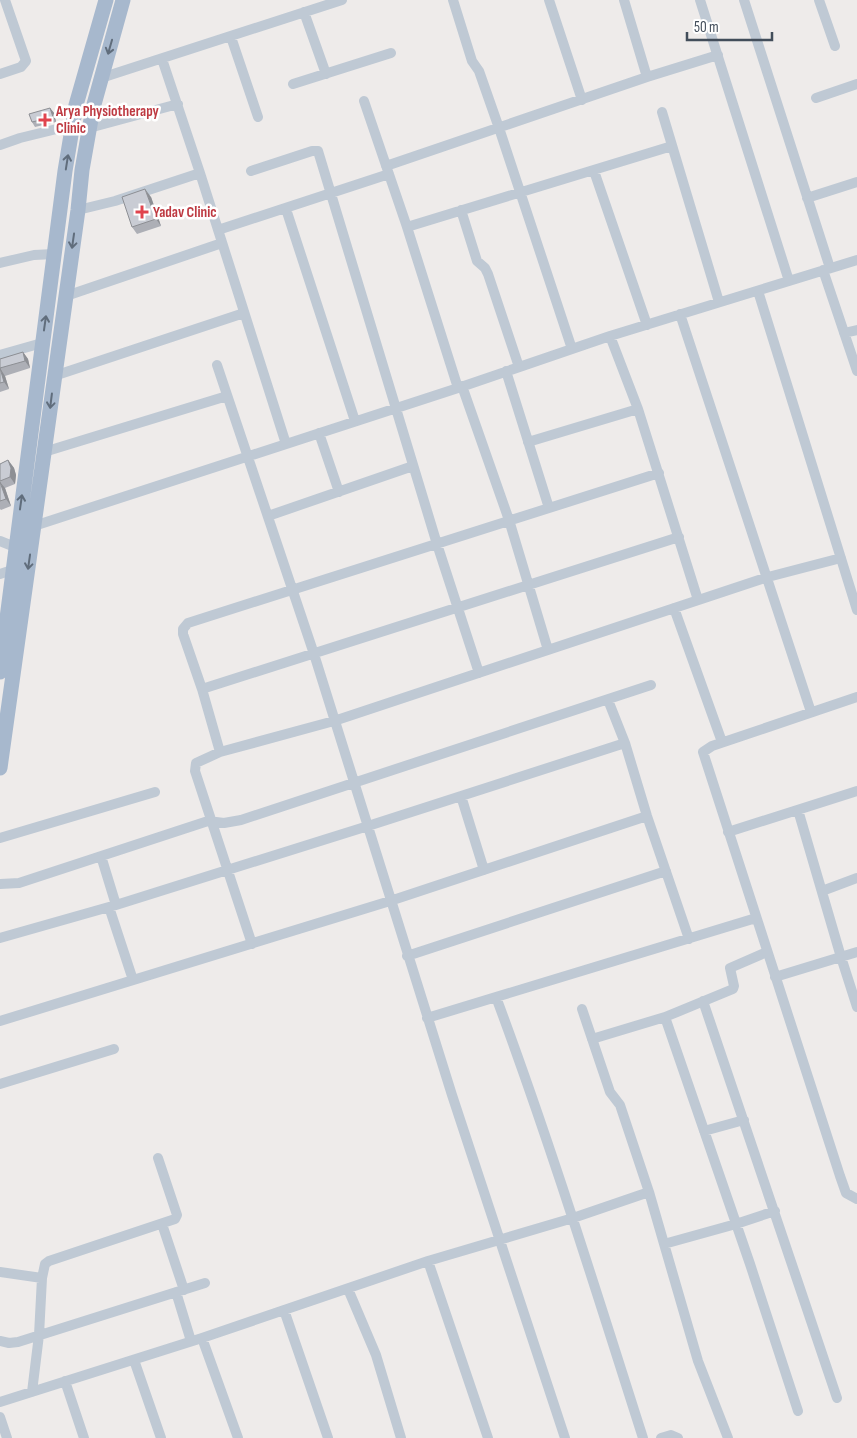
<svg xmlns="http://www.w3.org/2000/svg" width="857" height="1438" font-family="'Sofia Sans Condensed',sans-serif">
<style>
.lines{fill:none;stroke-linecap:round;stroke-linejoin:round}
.minor{stroke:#bfc9d4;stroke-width:10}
.primary{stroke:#a7b8cd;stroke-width:15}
.wall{fill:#adafb6}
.shaded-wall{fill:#8d8f94}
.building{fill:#c9ccd4;stroke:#8d8f94}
.oneway{stroke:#606d7c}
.health-dot{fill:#e0444e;stroke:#fff;stroke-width:2}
.labels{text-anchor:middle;stroke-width:5;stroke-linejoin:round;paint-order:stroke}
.health-label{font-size:15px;font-weight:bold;fill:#be3a42;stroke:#fff;text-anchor:start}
</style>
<rect width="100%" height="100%" fill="#eeebea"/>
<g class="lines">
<!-- minor -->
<path class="minor" d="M 453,0 L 472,61 L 479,71 L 499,128 L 572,349
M 549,0 L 582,100
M 624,0 L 647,77
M 700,0 L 789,281
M 744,0 L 830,268
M 819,0 L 835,46
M 304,12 L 326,74
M 231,37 L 258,117
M 162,59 L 200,173 L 286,444
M 0,74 L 21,67 L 26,61 L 5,0
M 101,78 L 342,0
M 293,84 L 391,53
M 816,98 L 857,84
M 364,101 L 407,227 L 458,388
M 662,112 L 719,302
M 89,128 L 178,104
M 0,145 L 20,138 L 73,125
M 386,166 L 647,77 L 718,55
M 251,171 L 312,151 L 318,151 L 437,544 L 479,673
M 594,171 L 647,325
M 807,198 L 857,182
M 286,209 L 355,421
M 78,210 L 115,201 L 200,173
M 461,210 L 477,261 L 485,268 L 488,274 L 519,367
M 407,227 L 672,146
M 218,230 L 389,174
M 0,263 L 34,255 L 54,254
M 823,270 L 857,371
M 758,291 L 857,610
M 66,296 L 222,243
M 680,314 L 811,712
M 844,333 L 857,330
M 610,336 L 638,409 L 698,600
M 0,355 L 42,343
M 217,365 L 314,654 L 452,1095 L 565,1438
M 506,371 L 549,508
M 54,376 L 244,313
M 462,386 L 509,520 L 548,650
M 319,433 L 339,492
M 528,442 L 638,409
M 44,452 L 227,396
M 268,516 L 413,466
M 34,526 L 458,388 L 610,336 L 857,260
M 0,541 L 15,547
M 0,574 L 12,570
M 674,608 L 722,742
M 202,689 L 679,537
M 857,697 L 712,746 L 703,752 L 840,1176 L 846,1193 L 857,1199
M 608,700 L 625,743 L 647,816 L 689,939
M 220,752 L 202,689 L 183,634 L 183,629 L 188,623 L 659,473
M 461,796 L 484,870
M 798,810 L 841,957 L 857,1007
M 728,832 L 857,791
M 0,838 L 155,792
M 101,856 L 116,905
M 0,884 L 19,883 L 208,821 L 224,823 L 241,820 L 651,685
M 822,891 L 857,878
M 109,907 L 133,980
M 0,938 L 116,905 L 368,826 L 625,743
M 252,944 L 195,771 L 196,763 L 220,752 L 334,721 L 768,577 L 841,558
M 407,956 L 666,871
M 775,977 L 857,952
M 496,997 C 550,1142 596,1291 643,1438
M 703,1001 L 837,1398
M 582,1009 L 610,1092 L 620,1105 L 649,1192 L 698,1361 L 728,1438
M 665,1017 L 750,1264 L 798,1411
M 427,1018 L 756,918
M 0,1021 L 390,901 L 647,816
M 592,1039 L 665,1017 L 733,989 L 734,986 L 730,968 L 767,952
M 0,1084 L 114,1049
M 704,1131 L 744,1120
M 162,1224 L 184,1290
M 664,1244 L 736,1224 L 775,1211
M 428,1261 L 488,1438
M 0,1272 L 42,1278
M 348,1289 L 376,1355 L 401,1438
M 176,1292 L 191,1341
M 284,1310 L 328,1438
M 202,1338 L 238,1438
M 0,1341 L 9,1343 L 18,1342 L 205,1283
M 134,1360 L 161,1438
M 65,1381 L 84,1438
M 32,1392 L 39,1335 L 42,1278 L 45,1264 L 49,1261 L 175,1219 L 177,1215 L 158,1158
M 0,1402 L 202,1338 L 428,1261 L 573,1218 L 649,1192
M 0,1417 L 7,1438
M 661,1438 L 671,1435 L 678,1438"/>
<!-- primary -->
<path class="primary" d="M 0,672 L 65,171 L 76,105 L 106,0
M 0,768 L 78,210 L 82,170 L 93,108 L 123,0"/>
</g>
<!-- wall -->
<path class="wall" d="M 50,108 L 54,113 L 56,122 L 35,127 L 32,122 Z
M 151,197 L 161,226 L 137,234 L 132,227 Z
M 23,352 L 28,359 L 30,368 L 5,376 L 9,389 L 0,392 L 0,359 Z
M 8,460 L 14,468 L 16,475 L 15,484 L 5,488 L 11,506 L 1,510 L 0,509 L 0,464 Z"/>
<!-- shaded-wall -->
<path class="shaded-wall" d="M 50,108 L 54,113 L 56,122 L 53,117 Z
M 145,189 L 151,197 L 161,226 L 156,219 Z
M 23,352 L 28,359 L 30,368 L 25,361 Z
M 0,368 L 5,376 L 9,389 L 4,382 Z
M 8,460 L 14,468 L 16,475 L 15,484 L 10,477 Z
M 0,482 L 5,488 L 11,506 L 6,499 Z"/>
<!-- building -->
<path class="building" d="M 50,108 L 53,117 L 32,122 L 29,114 Z
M 145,189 L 156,219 L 132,227 L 122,197 Z
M 23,352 L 25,361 L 0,368 L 0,359 Z
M 0,368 L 4,382 L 0,383 Z
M 8,460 L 11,468 L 10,477 L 0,481 L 0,464 Z
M 0,482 L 6,499 L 0,501 Z"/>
<!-- one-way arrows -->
<defs><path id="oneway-shaft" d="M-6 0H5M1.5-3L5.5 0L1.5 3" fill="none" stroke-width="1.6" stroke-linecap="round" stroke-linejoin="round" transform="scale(1.25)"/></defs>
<g class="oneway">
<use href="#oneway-shaft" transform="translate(110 47) rotate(106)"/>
<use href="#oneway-shaft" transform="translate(67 162) rotate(-81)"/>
<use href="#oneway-shaft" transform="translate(73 241) rotate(98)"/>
<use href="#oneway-shaft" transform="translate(45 323) rotate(-82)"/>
<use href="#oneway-shaft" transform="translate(51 401) rotate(97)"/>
<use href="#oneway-shaft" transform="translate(21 502) rotate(-82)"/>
<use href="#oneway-shaft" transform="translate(29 562) rotate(98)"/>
</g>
<!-- markers -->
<g class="health-dot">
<path d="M42.5 112.5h5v5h5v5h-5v5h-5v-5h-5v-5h5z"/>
<path d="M139.5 204.5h5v5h5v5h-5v5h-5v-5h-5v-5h5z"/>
</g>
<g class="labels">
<!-- health labels -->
<g class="health-label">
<text x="56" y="116">Arya Physiotherapy<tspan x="56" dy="17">Clinic</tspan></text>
<text x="153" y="217">Yadav Clinic</text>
</g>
</g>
<!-- scale -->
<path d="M687 32v8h85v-8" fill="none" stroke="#424d5a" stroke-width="2.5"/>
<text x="694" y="32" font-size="15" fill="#424d5a" stroke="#ffffff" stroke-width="4" paint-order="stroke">50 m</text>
</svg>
